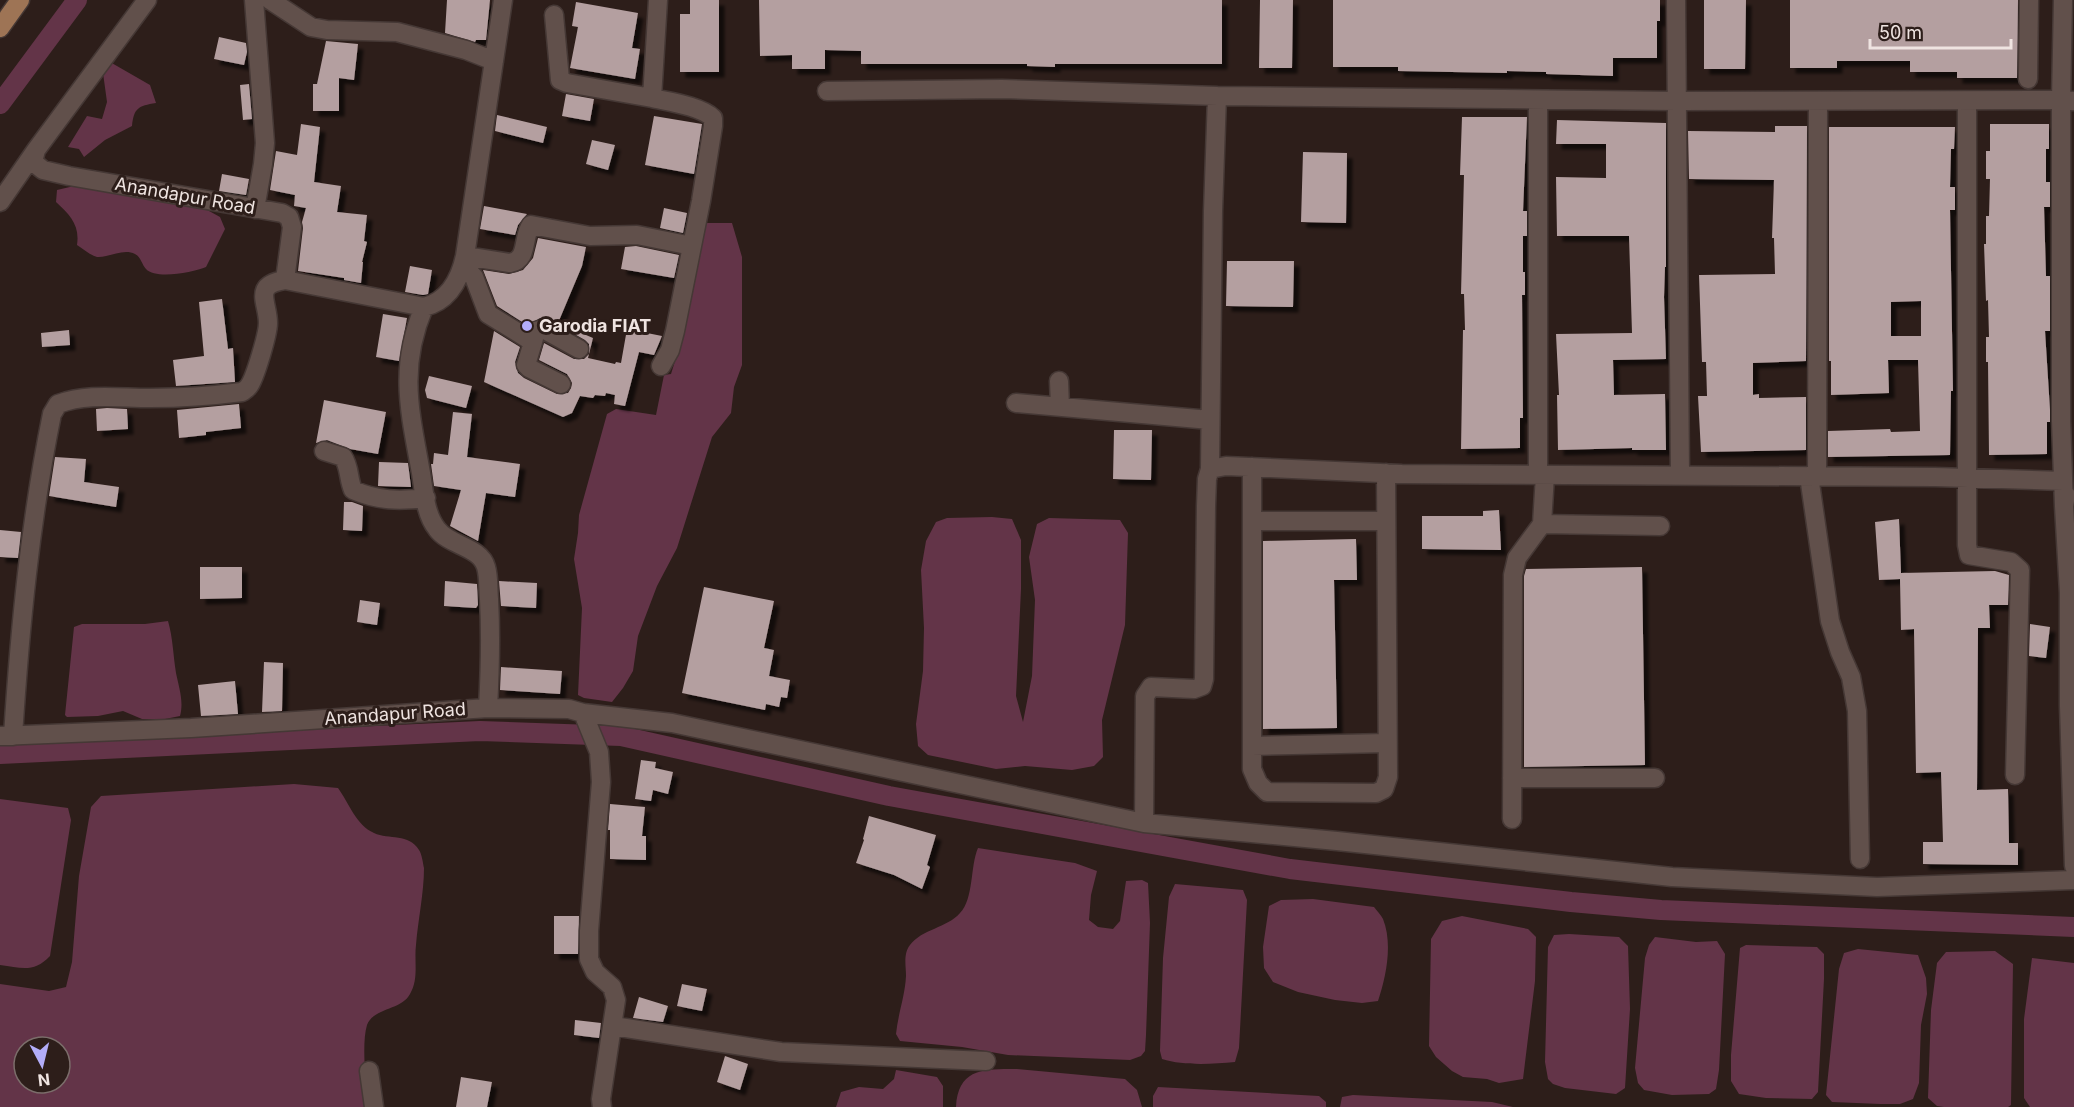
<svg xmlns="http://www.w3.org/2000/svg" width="2074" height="1107" font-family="Inter,sans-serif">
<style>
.water{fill:#633448;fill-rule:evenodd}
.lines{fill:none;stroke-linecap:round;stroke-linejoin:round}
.canal{stroke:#633448;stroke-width:20}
.building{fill:#b49fa0;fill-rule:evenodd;filter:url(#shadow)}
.minor-casing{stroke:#453835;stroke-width:21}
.major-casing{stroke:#453835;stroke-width:21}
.minor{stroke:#61504b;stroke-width:18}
.major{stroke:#9e7455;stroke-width:18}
.poi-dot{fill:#b3adf9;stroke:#2d1e1a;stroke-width:2}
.labels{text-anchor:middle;stroke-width:6;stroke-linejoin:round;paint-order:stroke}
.street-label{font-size:18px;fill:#efe4e1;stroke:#2d1e1a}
.poi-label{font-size:18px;font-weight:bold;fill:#efe4e1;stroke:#2d1e1a;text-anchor:start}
</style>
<defs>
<filter id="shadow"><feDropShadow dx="5.5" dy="5.5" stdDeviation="1.5" flood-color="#0009"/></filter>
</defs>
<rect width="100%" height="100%" fill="#2d1e1a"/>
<!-- water -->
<path class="water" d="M 110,62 L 150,85 L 156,103 C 138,106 134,108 132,126 L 105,140 L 84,157 L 79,149 L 68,147 L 87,116 L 102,119 L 107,102 L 103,73 Z
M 74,186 L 200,206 L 220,217 L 225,229 L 206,267 C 194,272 156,280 146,269 C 142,265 141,257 135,254 C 123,248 108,258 97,257 C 90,255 83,249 77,245 C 80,225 70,215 56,202 L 57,190 Z
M 702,223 L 732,223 L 742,257 L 742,365 L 734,387 L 731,413 L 712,437 L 677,548 L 657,586 L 638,636 L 633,671 L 623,688 L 612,702 L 584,698 L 578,695 L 582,608 L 574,559 L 578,533 L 579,515 L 607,414 L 616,409 L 656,415 L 664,375 L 671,374 L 684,332 Z
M 992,517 L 1012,519 L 1021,540 L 1021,589 L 1016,696 L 1023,722 L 1032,676 L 1035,600 L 1029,557 L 1037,524 L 1049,518 L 1120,520 L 1128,533 L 1125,625 L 1102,720 L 1103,757 L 1094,766 L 1072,770 L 1025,766 L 996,769 L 928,755 L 918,746 L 916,724 L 923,671 L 924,628 L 921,570 L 926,541 L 936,522 L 947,518 Z
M 168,621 C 173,638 173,655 176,673 C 179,688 184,701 180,716 L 165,719 L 142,719 L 123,711 L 98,716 L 67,717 L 65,715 L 74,627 L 82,624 L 145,624 Z
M 294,784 L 338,788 C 349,803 356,825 374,833 C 389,840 409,833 419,850 C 422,854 423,864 424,868 C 424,893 418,920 416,945 C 414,961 419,979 410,994 C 402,1010 373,1008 367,1025 C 361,1045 367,1084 366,1107 L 0,1107 L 0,984 L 49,991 L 66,987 L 72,962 L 79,876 L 91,807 L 101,796 ZM 24,1047 L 60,1047 L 60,1083 L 24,1083 Z
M 0,799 L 68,808 L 71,820 L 50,956 C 34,973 22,968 0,965 Z
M 978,848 L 1075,863 L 1097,871 L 1091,895 L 1089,920 L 1098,927 L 1113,929 L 1120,921 L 1126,881 L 1142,880 L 1148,883 L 1150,923 L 1146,1035 L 1145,1051 L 1141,1056 L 1130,1060 L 1008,1055 L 962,1047 L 900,1041 L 896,1034 C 898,1014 905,996 906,976 C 906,966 903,954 910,945 C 922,929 947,928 960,913 C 974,899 970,866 978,848 Z
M 1175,884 L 1243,890 L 1247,900 L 1239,1048 L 1235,1062 C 1212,1064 1184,1066 1162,1059 L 1160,1051 L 1163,958 L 1169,897 Z
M 1313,899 L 1374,907 C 1377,911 1381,915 1383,919 C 1393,944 1386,977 1378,1001 L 1362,1003 L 1335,1000 L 1298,992 L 1273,982 L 1264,968 L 1263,947 L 1269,906 L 1281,900 Z
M 1462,916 L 1528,929 L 1536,937 L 1535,981 L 1523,1079 L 1499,1083 L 1487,1079 L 1463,1077 L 1452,1071 L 1436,1057 L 1429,1046 L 1431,939 L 1442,921 Z
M 1569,934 L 1619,937 L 1628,946 L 1630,1009 L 1625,1088 L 1616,1094 L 1565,1088 L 1553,1084 L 1548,1079 L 1545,1062 L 1548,947 L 1554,935 Z
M 1655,937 L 1696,942 L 1717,941 L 1725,954 L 1719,1070 L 1716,1089 L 1709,1094 L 1672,1095 L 1644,1090 L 1638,1083 L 1635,1068 L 1645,958 L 1649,945 Z
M 1746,945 L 1817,947 L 1824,954 L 1824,979 L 1818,1092 L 1812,1099 L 1766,1098 L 1739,1094 L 1731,1081 L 1731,1055 L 1740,948 Z
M 1858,949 L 1918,955 L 1926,978 L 1927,994 L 1921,1025 L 1919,1083 L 1913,1099 L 1900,1104 L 1880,1104 L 1832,1102 L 1826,1095 L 1839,969 L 1844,953 Z
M 1995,951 L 2013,964 L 2011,1105 L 2008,1107 L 1944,1107 L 1937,1106 L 1928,1098 L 1931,1010 L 1937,963 L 1946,952 Z
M 2032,958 L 2074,963 L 2074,1107 L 2030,1107 L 2024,1098 L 2024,1019 Z
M 1017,1069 L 1125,1079 L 1137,1090 L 1142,1107 L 956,1107 C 958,1067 986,1069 1017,1069 Z
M 896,1070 L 937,1077 L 943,1086 L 943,1107 L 836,1107 L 841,1092 L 859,1087 L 883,1089 L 894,1079 Z
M 1158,1087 L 1319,1096 L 1326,1102 L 1326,1107 L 1153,1107 L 1153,1096 Z
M 1353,1095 L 1492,1102 L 1513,1107 L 1340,1107 L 1342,1097 Z"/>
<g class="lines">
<!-- canal -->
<path class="canal" d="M 0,104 L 77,0
M 0,754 L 480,731 L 621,736 L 889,796 L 1290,869 L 1571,902 L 1661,910 L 2074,927"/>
</g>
<!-- building -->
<path class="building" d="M 447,0 L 490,0 L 486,40 L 476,40 L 475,42 L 445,33 Z
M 690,0 L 719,0 L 719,72 L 680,72 L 680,14 L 690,14 Z
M 759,0 L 1222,0 L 1222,64 L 1055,64 L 1055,67 L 1027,66 L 1027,64 L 861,64 L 861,51 L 825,50 L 825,69 L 792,69 L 792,55 L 760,56 Z
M 1260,0 L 1293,0 L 1292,68 L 1259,68 Z
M 1333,0 L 1660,0 L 1660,21 L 1657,21 L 1657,58 L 1613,58 L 1613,76 L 1546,74 L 1546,72 L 1507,71 L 1507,73 L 1398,71 L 1398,67 L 1333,67 Z
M 1704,0 L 1746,0 L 1745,69 L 1704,69 Z
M 1790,0 L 2018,0 L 2017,78 L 1957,78 L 1957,72 L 1910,72 L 1910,61 L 1837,61 L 1837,68 L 1790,68 Z
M 576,2 L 638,13 L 632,48 L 640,49 L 635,79 L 570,68 L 578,27 L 572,26 Z
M 219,37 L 246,43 L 247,52 L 244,65 L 214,59 Z
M 326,41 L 358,44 L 354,80 L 339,78 L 339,111 L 313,111 L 313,84 L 317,84 Z
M 249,84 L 252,119 L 243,120 L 240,85 Z
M 566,94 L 594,99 L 590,121 L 562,116 Z
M 497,115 L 547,127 L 543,143 L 495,131 Z
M 654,116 L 702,124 L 694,174 L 645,165 Z
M 1462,117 L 1527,117 L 1523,211 L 1527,211 L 1527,236 L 1523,236 L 1523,272 L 1525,272 L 1525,295 L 1522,295 L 1523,418 L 1520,418 L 1520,448 L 1461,449 L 1463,330 L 1465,330 L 1464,294 L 1461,294 L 1464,175 L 1460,175 Z
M 1557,120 L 1666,123 L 1666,267 L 1665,267 L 1664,297 L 1666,359 L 1613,360 L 1614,395 L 1665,394 L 1666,450 L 1632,450 L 1632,448 L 1558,450 L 1557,395 L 1559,395 L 1556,334 L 1632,333 L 1629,236 L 1557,236 L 1556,177 L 1606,178 L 1606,144 L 1556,144 Z
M 301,124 L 320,127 L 314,182 L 341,186 L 337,212 L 367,215 L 364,241 L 367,242 L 362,262 L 363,262 L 361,283 L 344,280 L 344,278 L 298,271 L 303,228 L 302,222 L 306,208 L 294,206 L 295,195 L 270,190 L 276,151 L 297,155 Z
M 1990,124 L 2049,124 L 2049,149 L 2046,149 L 2046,182 L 2050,182 L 2050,207 L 2044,207 L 2046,276 L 2050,276 L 2050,331 L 2045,331 L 2050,410 L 2050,422 L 2047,422 L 2047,454 L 1989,455 L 1988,362 L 1986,362 L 1986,337 L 1989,337 L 1988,300 L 1986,301 L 1984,244 L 1986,244 L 1986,216 L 1989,216 L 1990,179 L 1986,179 L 1986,151 L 1990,151 Z
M 1775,126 L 1807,126 L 1806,361 L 1753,363 L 1753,395 L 1759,394 L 1759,398 L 1806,397 L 1806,450 L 1701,452 L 1698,396 L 1707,396 L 1706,362 L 1702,362 L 1699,275 L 1775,274 L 1774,238 L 1772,238 L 1774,180 L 1689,179 L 1688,131 L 1775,132 Z
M 1829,127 L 1955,127 L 1954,149 L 1951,149 L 1950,187 L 1955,187 L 1955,210 L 1950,210 L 1953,391 L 1951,391 L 1950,455 L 1828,457 L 1828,431 L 1890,429 L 1891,432 L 1920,431 L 1918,360 L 1888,360 L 1889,393 L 1831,395 L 1831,361 L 1829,361 ZM 1921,301 L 1921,336 L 1891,336 L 1891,302 Z
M 592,140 L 615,145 L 608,170 L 586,164 Z
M 1303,152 L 1347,153 L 1346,223 L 1301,222 Z
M 222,174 L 249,179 L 246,195 L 219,191 Z
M 484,206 L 527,214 L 518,225 L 515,235 L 480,229 Z
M 664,208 L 687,213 L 683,233 L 660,228 Z
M 538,238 L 586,247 L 582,266 L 558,323 L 593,338 L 588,358 L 615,364 L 616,362 L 621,363 L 627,329 L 662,336 L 654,355 L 639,352 L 625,406 L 614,404 L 615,395 L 606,393 L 605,396 L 595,395 L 593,398 L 580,396 L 572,413 L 563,417 L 484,382 L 494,331 L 520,347 L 515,362 L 518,373 L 524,378 L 557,394 L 568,393 L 571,388 L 572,383 L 567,374 L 539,360 L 544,343 L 574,359 L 584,359 L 589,354 L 589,344 L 585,340 L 548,319 L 540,318 L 527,325 L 497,306 L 483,270 L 509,274 L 523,270 L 533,258 Z
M 636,246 L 679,255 L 674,278 L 621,269 L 625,247 Z
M 1227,261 L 1294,261 L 1293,307 L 1226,306 Z
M 410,266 L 432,270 L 428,294 L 423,295 L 405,292 Z
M 222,299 L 228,349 L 233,348 L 235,382 L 176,386 L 173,360 L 204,356 L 199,302 Z
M 383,314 L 407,318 L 399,361 L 376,357 Z
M 69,330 L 70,345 L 42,347 L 41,333 Z
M 429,376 L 472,386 L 466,408 L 427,398 L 425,390 Z
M 324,400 L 386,412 L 378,454 L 350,449 L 327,440 L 316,443 Z
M 239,404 L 241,428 L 206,432 L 206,435 L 179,438 L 177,410 Z
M 107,408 L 127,409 L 128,429 L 97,431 L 96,409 Z
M 453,412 L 472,414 L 467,457 L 520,464 L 515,497 L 486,493 L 478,541 L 450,526 L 461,490 L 434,486 L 431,464 L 433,464 L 434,453 L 448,455 Z
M 1114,430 L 1152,430 L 1151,480 L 1113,479 Z
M 55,457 L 86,459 L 84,482 L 119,487 L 116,507 L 49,496 Z
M 379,462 L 408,463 L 411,487 L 378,486 Z
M 344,502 L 352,502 L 363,506 L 362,531 L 343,530 Z
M 1499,510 L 1501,550 L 1422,549 L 1422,516 L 1483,516 L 1483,511 Z
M 1899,519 L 1901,573 L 1995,571 L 2009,575 L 2008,605 L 1989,605 L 1990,628 L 1978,628 L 1977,790 L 2008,789 L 2009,843 L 2018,843 L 2018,865 L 1923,864 L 1923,842 L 1943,842 L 1941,772 L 1916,773 L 1914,629 L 1901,630 L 1900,579 L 1879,580 L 1875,522 Z
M 0,530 L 21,532 L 18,558 L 0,557 Z
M 1356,539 L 1357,580 L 1334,580 L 1337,728 L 1263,729 L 1263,541 Z
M 200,567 L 242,567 L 242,598 L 200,599 Z
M 1642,567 L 1645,765 L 1524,767 L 1524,576 L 1526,569 Z
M 445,581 L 477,584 L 478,605 L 476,608 L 444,606 Z
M 499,581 L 537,583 L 536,608 L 501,606 Z
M 704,587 L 774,601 L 764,648 L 774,650 L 769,676 L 790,680 L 787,698 L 781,697 L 779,707 L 766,704 L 765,710 L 682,693 Z
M 360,600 L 380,603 L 377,625 L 357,622 Z
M 2030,624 L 2050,627 L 2046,658 L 2029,656 Z
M 264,662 L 283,663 L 282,711 L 262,712 Z
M 501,667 L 562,671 L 560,694 L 500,690 Z
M 235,681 L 238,714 L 201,716 L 198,685 Z
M 641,760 L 656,762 L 655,768 L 673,772 L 668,794 L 653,790 L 651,801 L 635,799 Z
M 610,804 L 645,807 L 642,836 L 646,836 L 646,860 L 610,859 L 610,830 L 608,830 Z
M 869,816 L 936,835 L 927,865 L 930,867 L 922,889 L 894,875 L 856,863 L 864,840 L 863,839 Z
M 554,916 L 579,916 L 578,954 L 554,954 Z
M 682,984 L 707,989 L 702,1011 L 677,1006 Z
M 639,997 L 668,1006 L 663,1022 L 633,1018 Z
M 575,1020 L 601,1023 L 599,1038 L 574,1035 Z
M 725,1056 L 748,1064 L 740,1090 L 717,1082 Z
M 461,1077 L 492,1082 L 487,1107 L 456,1107 Z"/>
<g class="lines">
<!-- minor casing -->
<g class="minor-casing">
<path id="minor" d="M 147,0 L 36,150 L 33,162 L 43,170 L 69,176 L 282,213 L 289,217 L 292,227 L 285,280
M 254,0 L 265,143 L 263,164 L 255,209
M 270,0 L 311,27 L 327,30 L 397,32 L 466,50 L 494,61
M 658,0 L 652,98 C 670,102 700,106 713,118 L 713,126 L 701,201 L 675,331 L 670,350 L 661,366
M 1676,0 L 1680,475
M 554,15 L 560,80 L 567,83 L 652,98
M 2028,79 L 2029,0
M 827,91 L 1002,89 L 1217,96
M 1967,101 L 1967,545 L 1969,555 L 2011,562 L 2020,570 L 2015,775
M 0,202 L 36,150
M 465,256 L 510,263 C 529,260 522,237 531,225 L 590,236 L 637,235 L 692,246
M 463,265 L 474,277 L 488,314 L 533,342 L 526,365 L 529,368 L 561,384
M 533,342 L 536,331 L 543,329 L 579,349
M 1059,381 L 1060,407
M 1016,403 L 1210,420
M 324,451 L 343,457 C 350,467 348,479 353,490 C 378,501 399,501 426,498
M 1252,467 L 1252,769 L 1258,783 L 1267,792 L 1376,793 L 1384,789 L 1388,777 L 1386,473
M 1210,469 L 1213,211 L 1217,96 L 1676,101 L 2061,100 L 2063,0
M 1538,475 L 1538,100
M 1809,476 L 1830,621 L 1840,652 L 1851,677 L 1857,711 L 1860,859
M 1817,476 L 1818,102
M 2066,495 L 2064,506 L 2069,593 L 2069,706 L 2074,866
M 2064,506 L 2061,421 L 2061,100 L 2074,101
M 1252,521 L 1386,521
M 1542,524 L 1660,526
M 488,708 L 569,709 L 583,713 L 672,723 L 1144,823 L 1337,841 L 1672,877 L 1877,887 L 2074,880
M 583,713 L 599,752 L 601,782 L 589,931 L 589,959 L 595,972 L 612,987 L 616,1000 L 601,1099 L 602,1107
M 0,736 L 191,728 L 488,708 C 490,672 491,636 489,599 C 488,589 489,577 486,567 C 480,546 449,546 437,529 C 425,514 424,491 421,473 C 410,412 398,368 424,307
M 13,736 C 20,627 30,522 52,414 L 58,404 C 87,393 119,398 150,398 C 181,398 211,396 242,392 C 245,390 247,389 249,386 C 255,378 268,334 268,323 C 268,302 252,285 285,280 L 424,307 C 449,301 460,279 465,256 L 503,0
M 1252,746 L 1387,743
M 1512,778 L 1655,778
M 1512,819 L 1513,575 L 1517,558 L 1542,524 L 1545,475
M 1144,823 L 1145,696 L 1151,687 L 1194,689 L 1202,686 L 1204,679 L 1206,506 L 1207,479 L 1210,469 L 1226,466 L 1402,474 L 1935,477 L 2063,481
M 613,1026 L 781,1052 L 986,1061
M 369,1071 L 374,1107"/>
</g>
<!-- major casing -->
<g class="major-casing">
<path id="major" d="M 0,28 L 20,0"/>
</g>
<!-- minor -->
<use href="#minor" class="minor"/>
<!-- major -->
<use href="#major" class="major"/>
</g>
<!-- markers -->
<circle class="poi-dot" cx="527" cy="326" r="6"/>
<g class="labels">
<!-- street labels -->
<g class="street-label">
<text transform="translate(185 196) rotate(10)" y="6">Anandapur Road</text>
<text transform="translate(395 714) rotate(-4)" y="6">Anandapur Road</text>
</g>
<!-- poi labels -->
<g class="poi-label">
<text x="539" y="332">Garodia FIAT</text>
</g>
</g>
<!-- north arrow -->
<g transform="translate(42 1065) rotate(173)"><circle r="28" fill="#2d1e1a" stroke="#7b6d6a" stroke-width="1.5"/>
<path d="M0-4.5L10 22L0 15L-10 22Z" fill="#b3adf9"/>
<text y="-9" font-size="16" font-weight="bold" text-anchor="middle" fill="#efe4e1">N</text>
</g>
<!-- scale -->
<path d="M1870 39v9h141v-9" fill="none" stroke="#efe4e1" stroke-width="3"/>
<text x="1879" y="39" font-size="18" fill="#efe4e1" stroke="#2d1e1a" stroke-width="4.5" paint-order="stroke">50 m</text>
</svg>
